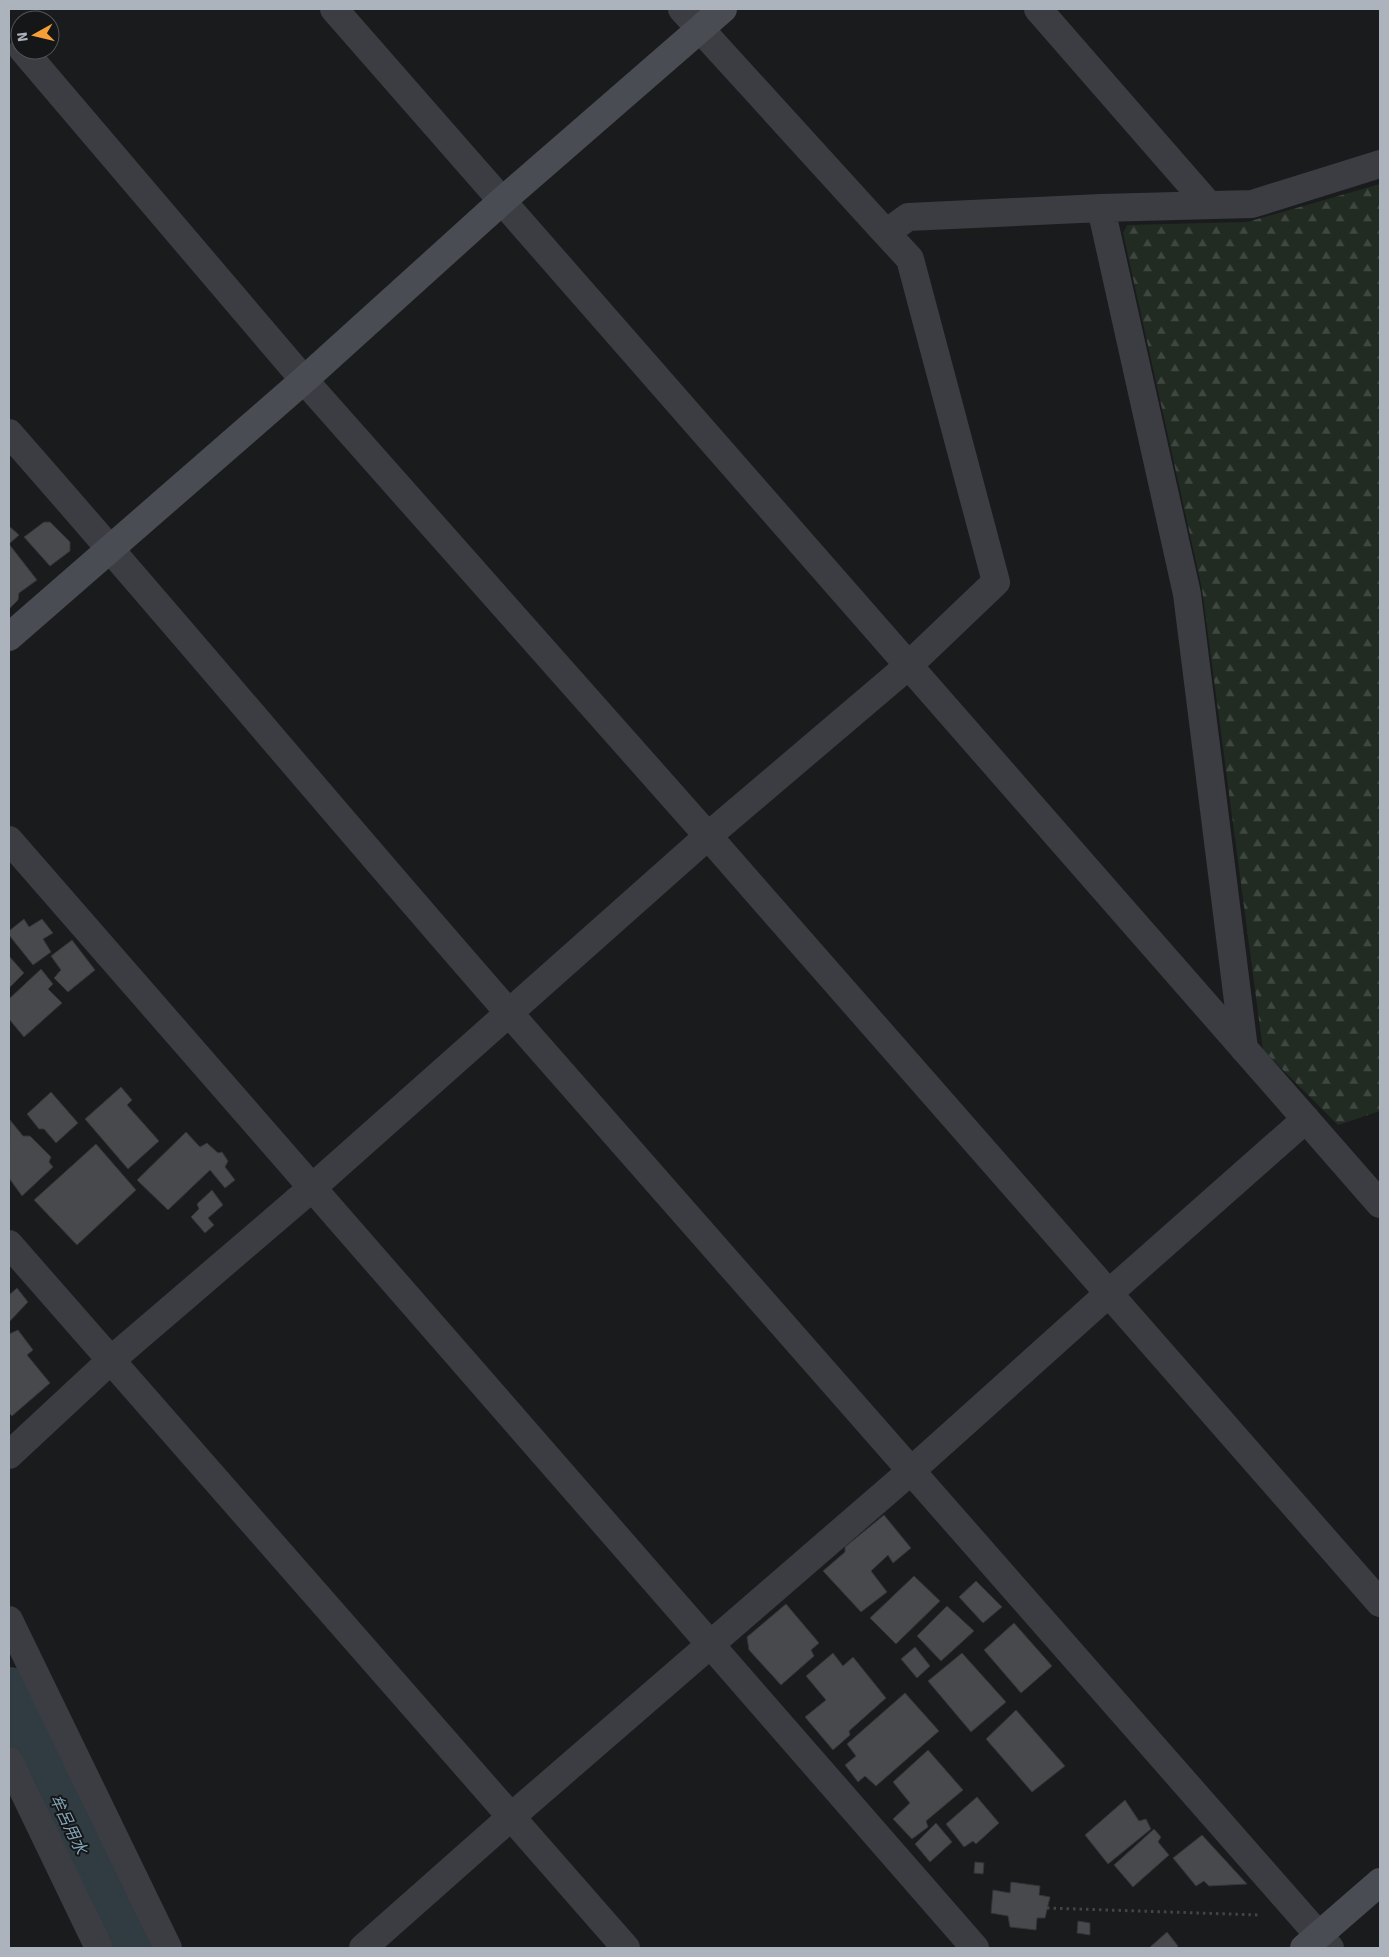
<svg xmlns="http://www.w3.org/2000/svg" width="1389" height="1957" font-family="Signika,'Noto Sans JP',sans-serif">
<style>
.forest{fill:url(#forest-firs)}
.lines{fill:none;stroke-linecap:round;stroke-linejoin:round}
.river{stroke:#303c42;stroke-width:64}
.building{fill:#47494d;stroke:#343539}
.path{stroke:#414449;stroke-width:3;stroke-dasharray:2.5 4;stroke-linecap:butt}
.street{stroke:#3b3d42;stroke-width:28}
.secondary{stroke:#494c52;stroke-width:28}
.labels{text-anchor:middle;stroke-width:4;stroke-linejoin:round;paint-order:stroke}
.water-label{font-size:16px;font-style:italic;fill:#84a6b7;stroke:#151618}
</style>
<defs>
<pattern id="forest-firs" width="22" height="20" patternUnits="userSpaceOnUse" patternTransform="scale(1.25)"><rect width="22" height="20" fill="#222b22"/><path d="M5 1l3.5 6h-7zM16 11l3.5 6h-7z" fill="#3f4740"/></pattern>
</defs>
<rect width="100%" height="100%" fill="#1a1b1d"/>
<!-- forest -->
<path class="forest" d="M 1380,184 L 1380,1111 L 1338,1125 L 1263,1050 L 1202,589 L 1123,233 L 1127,225 L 1247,222 Z"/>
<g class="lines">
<!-- river -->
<path class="river" d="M 9,1699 L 129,1948"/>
</g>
<!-- building -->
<path class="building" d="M 44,522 L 50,522 L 70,542 L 70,551 L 50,566 L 24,537 Z
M 9,526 L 19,535 L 9,544 L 37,580 L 19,593 L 18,600 L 9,609 Z
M 24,919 L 29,927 L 42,919 L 53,933 L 43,939 L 51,952 L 33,965 L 9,935 L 9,931 Z
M 72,940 L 95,970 L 68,992 L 54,978 L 61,970 L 51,956 Z
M 9,956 L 24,973 L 9,988 Z
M 41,969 L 53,984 L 48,989 L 62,1003 L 24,1037 L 9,1019 L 9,999 Z
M 121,1087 L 132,1100 L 127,1105 L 159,1141 L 128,1169 L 85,1119 Z
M 51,1092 L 78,1123 L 56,1143 L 44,1129 L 39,1129 L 27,1114 Z
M 10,1120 L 23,1136 L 30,1136 L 51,1157 L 49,1162 L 53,1167 L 22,1196 L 9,1178 Z
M 186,1132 L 200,1147 L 207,1143 L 218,1153 L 222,1152 L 228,1161 L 225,1167 L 235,1180 L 225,1188 L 210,1170 L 168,1210 L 137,1180 Z
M 96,1144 L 136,1190 L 77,1245 L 34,1200 Z
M 212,1190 L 223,1205 L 208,1218 L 214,1225 L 205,1233 L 191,1217 L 199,1209 L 197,1204 Z
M 17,1288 L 28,1302 L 9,1322 L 9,1295 Z
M 18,1330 L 33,1350 L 27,1355 L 50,1383 L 12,1416 L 9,1413 L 9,1334 Z
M 884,1515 L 911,1548 L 893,1563 L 888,1555 L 871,1571 L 887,1592 L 861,1612 L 823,1571 L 845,1552 L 845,1547 Z
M 914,1576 L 940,1601 L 896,1644 L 870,1618 Z
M 976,1581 L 1002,1607 L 983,1623 L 959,1597 Z
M 786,1604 L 819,1643 L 811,1650 L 814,1656 L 781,1685 L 749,1650 L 747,1637 Z
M 947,1606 L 974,1631 L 941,1661 L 917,1636 Z
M 1014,1623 L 1052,1666 L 1021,1693 L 984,1650 Z
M 915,1647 L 930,1666 L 917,1678 L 901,1659 Z
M 833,1653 L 843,1666 L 853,1657 L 886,1698 L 849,1731 L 850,1735 L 833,1750 L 805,1717 L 826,1700 L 806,1676 Z
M 962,1653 L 1006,1702 L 971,1732 L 928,1681 Z
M 905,1693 L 939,1731 L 876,1786 L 865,1776 L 858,1782 L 845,1765 L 856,1756 L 847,1744 Z
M 1016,1710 L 1065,1766 L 1032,1792 L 986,1739 Z
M 928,1750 L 963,1790 L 926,1821 L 928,1827 L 912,1839 L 893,1819 L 910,1803 L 893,1782 Z
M 977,1797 L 999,1823 L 976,1844 L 973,1841 L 964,1847 L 946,1824 Z
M 1125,1800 L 1139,1821 L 1146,1819 L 1151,1829 L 1108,1864 L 1085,1835 Z
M 936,1823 L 952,1842 L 930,1862 L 915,1844 Z
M 1154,1829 L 1161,1837 L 1158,1842 L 1169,1855 L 1133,1887 L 1114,1865 Z
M 1202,1835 L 1247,1884 L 1209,1886 L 1204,1881 L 1196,1886 L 1173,1858 Z
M 975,1862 L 984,1863 L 983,1874 L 974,1873 Z
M 1011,1882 L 1040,1886 L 1039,1895 L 1050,1897 L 1045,1918 L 1037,1918 L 1036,1930 L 1010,1927 L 1008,1916 L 991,1913 L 993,1890 L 1010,1893 Z
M 1078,1921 L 1090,1923 L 1090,1935 L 1077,1933 Z
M 1167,1932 L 1178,1946 L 1176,1948 L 1149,1948 Z"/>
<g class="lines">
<!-- path -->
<path class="path" d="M 1047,1908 L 1259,1915"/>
<!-- street -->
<path class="street" d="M 334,9 L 1380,1204
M 682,9 L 886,233 L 908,217 L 1101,208 L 1252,204 L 1380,164
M 1038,9 L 1208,204
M 23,50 L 304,380 L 708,836 L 1380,1603
M 1101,208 L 1187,594 L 1244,1049
M 9,433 C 178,625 342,822 510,1014 C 782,1326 1058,1635 1330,1948
M 9,840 L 975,1948
M 9,1244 L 626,1948
M 9,1455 L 110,1361 L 313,1187 L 708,836 L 908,666 L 996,582 L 910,259 L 886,233
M 9,1620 L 168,1948
M 9,1761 L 99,1948
M 363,1948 L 511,1817 L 912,1470 L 1108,1294 L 1306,1119"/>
<!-- secondary -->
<path class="secondary" d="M 9,637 L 304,380 L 502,201 L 723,9
M 1304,1948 L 1380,1882"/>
</g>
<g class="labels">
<!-- water labels -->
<g class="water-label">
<text transform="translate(69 1824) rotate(64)" y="6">牟呂用水</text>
</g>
</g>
<!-- border -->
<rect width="1389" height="1957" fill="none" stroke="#adb3bc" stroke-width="20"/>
<!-- north arrow -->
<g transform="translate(35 35) rotate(262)"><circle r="24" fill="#151618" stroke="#52555a"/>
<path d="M0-4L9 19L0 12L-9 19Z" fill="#f69f39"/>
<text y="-8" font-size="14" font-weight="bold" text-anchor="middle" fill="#adb3bc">N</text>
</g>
</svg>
